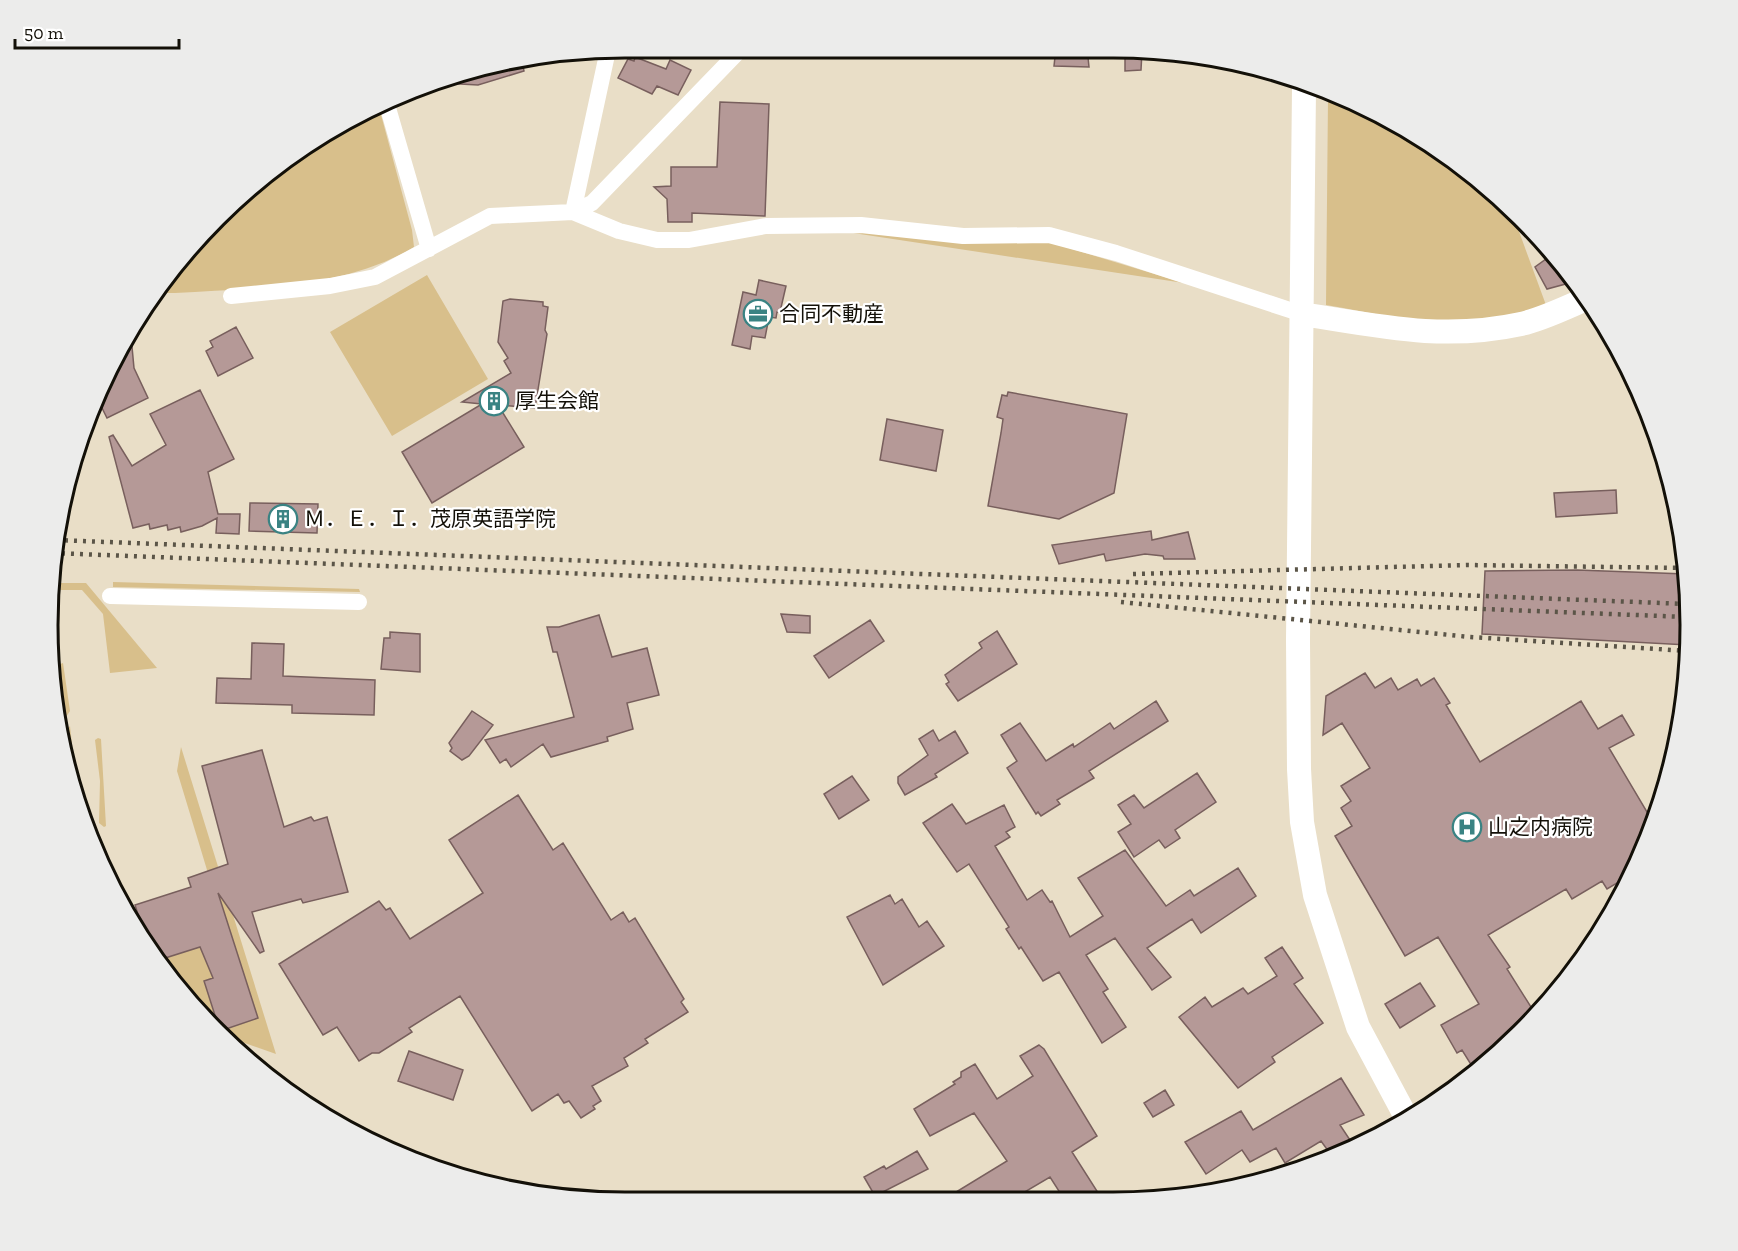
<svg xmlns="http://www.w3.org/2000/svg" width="1738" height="1251" font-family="'Zilla Slab','Noto Sans JP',serif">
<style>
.green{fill:#d8bf8b}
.water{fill:#82caed}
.building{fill:#b59997;stroke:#785f5d;stroke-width:1.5}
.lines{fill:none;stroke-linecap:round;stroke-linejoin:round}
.street{stroke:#fff;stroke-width:16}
.secondary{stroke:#fff;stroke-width:24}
.rail{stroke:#5b5548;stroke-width:4.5;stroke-dasharray:3 6;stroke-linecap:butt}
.labels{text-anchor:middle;stroke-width:4.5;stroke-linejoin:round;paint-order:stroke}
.poi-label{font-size:21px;fill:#131008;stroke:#fff;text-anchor:start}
.rim{fill:none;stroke:#131008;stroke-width:3}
</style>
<rect width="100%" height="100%" fill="#e9dec7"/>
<!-- green -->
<path class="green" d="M 1328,98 L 1402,126 L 1514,218 L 1546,305 C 1516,314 1487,322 1455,323 C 1413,323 1368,312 1326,305 Z
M 380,111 L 412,230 L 414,247 C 344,289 254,288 175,293 L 166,293 L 162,289 L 191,245 L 305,145 Z
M 840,231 L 1049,242 L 1184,283 Z
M 427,275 L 488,379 L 392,436 L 330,332 Z
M 113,582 L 359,589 L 360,592 L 113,587 Z
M 53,583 L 86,583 L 157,668 L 110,673 L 103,614 L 82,590 L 53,590 Z
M 63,663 L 70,711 L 60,726 L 57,715 L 60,702 L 53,688 L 53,667 Z
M 70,726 L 75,772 L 73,777 C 69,762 58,739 70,726 Z
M 98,738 L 101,739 L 106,826 L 104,827 L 99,823 L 100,781 L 95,740 Z
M 181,747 L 276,1054 L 222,1035 L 191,1006 L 153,945 L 204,929 L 224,926 L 177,771 Z"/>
<!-- water -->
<path class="water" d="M 345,1128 L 516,1190 C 458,1180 395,1159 345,1128 Z"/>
<!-- building -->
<path class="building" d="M 1056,48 L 1087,48 L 1089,67 L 1054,66 Z
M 1125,49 L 1142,51 L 1141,70 L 1125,71 Z
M 635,57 L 666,69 L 670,60 L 691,70 L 678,95 L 657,86 L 652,94 L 618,78 L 628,59 L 634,61 Z
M 522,62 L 524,71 L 478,85 L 442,83 L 476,68 Z
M 720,102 L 769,104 L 765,216 L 692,213 L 692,222 L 668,222 L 667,199 L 654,187 L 671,186 L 671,167 L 717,167 Z
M 1553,254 L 1573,282 L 1547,289 L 1535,267 Z
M 759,280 L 786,286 L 780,312 L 777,312 L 776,318 L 769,317 L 765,338 L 752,336 L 750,349 L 732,345 L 743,292 L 756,295 Z
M 510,299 L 543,302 L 543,306 L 548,307 L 545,330 L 547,334 L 535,408 L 498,405 L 524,447 L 432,503 L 402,452 L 482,404 L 462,402 L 511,373 L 504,361 L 508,358 L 498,342 L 503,301 Z
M 236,327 L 253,358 L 218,376 L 206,351 L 213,347 L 210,341 Z
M 131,336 L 134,368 L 148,398 L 107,418 L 98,400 L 107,370 Z
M 200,390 L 234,459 L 208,472 L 218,514 L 240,514 L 239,534 L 216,533 L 217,518 L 202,526 L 181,532 L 180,527 L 168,530 L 167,525 L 150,529 L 149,524 L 133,528 L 109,437 L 113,435 L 132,466 L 166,445 L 150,414 Z
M 1008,392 L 1127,414 L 1114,493 L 1059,519 L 988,506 L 1001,433 L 1003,419 L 997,417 L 1002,395 L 1007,396 Z
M 887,419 L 943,430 L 936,471 L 880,460 Z
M 1616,490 L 1617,513 L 1556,517 L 1554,493 Z
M 250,503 L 318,504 L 317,533 L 249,531 Z
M 1151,531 L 1152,540 L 1188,532 L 1195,559 L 1164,559 L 1163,556 L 1145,554 L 1106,561 L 1104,554 L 1059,564 L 1052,545 Z
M 1577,570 L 1686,574 L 1688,645 L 1482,634 L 1485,571 Z
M 781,614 L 810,616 L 810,633 L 787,632 Z
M 599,615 L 612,657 L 647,648 L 659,695 L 627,703 L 633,729 L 607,737 L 608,741 L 551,757 L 543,744 L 511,767 L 506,759 L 500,763 L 485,740 L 574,717 L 557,652 L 553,652 L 547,627 L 559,627 Z
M 870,620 L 884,641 L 829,678 L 814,656 Z
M 997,631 L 1017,664 L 958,701 L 946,684 L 949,682 L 945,675 L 982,648 L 979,643 Z
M 390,632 L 420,634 L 420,672 L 381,669 L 384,638 L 390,638 Z
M 252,643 L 284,644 L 283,676 L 375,680 L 374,715 L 292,713 L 292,705 L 216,703 L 217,678 L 251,679 Z
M 1365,673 L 1375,688 L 1391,678 L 1398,690 L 1417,679 L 1421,686 L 1434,678 L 1450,703 L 1446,705 L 1480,762 L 1581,701 L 1598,729 L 1622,715 L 1634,735 L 1609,748 L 1653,822 L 1634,873 L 1607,889 L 1602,881 L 1572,899 L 1566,889 L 1488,935 L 1510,967 L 1507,969 L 1536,1015 L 1493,1060 L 1475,1071 L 1462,1050 L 1457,1053 L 1441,1025 L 1479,1004 L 1462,976 L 1438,937 L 1405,956 L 1335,836 L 1352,826 L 1341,808 L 1351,801 L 1341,786 L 1370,768 L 1342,723 L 1323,735 L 1326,696 Z
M 1156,701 L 1168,721 L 1089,771 L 1094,778 L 1057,800 L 1060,804 L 1041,816 L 1038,812 L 1036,814 L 1007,768 L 1017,761 L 1001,735 L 1020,723 L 1046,761 L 1073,744 L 1074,747 L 1110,723 L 1114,729 Z
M 472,711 L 493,725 L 469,756 L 462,760 L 450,751 L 452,748 L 449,743 Z
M 933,730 L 939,741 L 955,731 L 968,753 L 935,774 L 937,777 L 905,795 L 898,783 L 898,777 L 928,755 L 919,739 Z
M 262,750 L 284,827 L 311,817 L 314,821 L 327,817 L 348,892 L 303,903 L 301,899 L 252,912 L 264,951 L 260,953 L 218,893 L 258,1018 L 220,1031 L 204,981 L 213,978 L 200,947 L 162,959 L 142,927 L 135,905 L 191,887 L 188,878 L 228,864 L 202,766 Z
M 1197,773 L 1216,802 L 1175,830 L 1180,838 L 1165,848 L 1159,840 L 1134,857 L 1118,832 L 1131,824 L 1118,805 L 1134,795 L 1144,808 Z
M 852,776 L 869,800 L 839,819 L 824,794 Z
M 518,795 L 553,850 L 563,843 L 611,920 L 623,912 L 629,922 L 635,918 L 684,999 L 681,1002 L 688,1012 L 645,1039 L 648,1043 L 624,1058 L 628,1066 L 592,1086 L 601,1101 L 593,1106 L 595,1109 L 581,1118 L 569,1101 L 564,1103 L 558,1094 L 532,1111 L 460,996 L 409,1028 L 412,1032 L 379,1053 L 372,1053 L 359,1061 L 337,1027 L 323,1035 L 279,964 L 379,901 L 386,910 L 390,908 L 410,939 L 483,893 L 449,840 Z
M 952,804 L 966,824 L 1004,805 L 1015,827 L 1006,832 L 1010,837 L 995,846 L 1027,900 L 1042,890 L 1050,902 L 1052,901 L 1070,937 L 1103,916 L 1078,878 L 1125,850 L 1166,906 L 1190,890 L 1194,896 L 1238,868 L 1256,896 L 1201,933 L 1192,919 L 1147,948 L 1171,977 L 1152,990 L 1115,938 L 1086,955 L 1108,989 L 1103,992 L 1126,1027 L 1102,1043 L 1059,972 L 1043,981 L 1021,947 L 1019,949 L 1006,929 L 1009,927 L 969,864 L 957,872 L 923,823 Z
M 890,895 L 895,904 L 902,899 L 919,927 L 927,921 L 944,946 L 883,985 L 847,917 Z
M 1282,947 L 1303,978 L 1294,984 L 1323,1023 L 1272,1057 L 1275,1062 L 1238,1088 L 1179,1017 L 1205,997 L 1212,1007 L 1243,988 L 1248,994 L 1277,976 L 1265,958 Z
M 1420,983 L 1435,1006 L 1400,1028 L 1385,1004 Z
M 1039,1045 L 1044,1049 L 1097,1136 L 1072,1152 L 1102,1199 L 1064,1199 L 1050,1177 L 1013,1199 L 943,1200 L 1007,1161 L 974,1113 L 930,1136 L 914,1109 L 955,1084 L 953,1082 L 961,1077 L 961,1072 L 975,1064 L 997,1099 L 1033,1076 L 1020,1056 Z
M 409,1051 L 463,1070 L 453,1100 L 398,1081 Z
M 1341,1078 L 1364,1115 L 1340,1125 L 1354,1146 L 1334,1159 L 1321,1141 L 1285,1163 L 1276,1148 L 1250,1162 L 1242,1150 L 1206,1174 L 1185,1142 L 1241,1111 L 1253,1130 Z
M 1165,1090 L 1174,1105 L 1153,1117 L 1144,1103 Z
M 917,1151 L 928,1169 L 875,1196 L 864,1177 L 884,1166 L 886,1169 Z"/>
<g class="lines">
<!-- street -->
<path class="street" d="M 388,108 L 429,249
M 573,212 L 619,231 L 657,240 L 689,240 L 766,226 L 861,225 L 963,236 L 1049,235 L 1116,253 L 1302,314
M 573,212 L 608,50
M 231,296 L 330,286 L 375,277 L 490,216 L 573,212 L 592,203 L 742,48
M 110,596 L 359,602"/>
<!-- secondary -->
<path class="secondary" d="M 1304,89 L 1298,640 L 1299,769 L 1302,822 L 1315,895 L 1358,1027 L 1405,1115
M 1302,314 C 1379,326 1443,341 1521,324 C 1543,319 1565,308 1586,299"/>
<!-- rail -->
<path class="rail" d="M 56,540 L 1687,604
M 53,553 L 1687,617
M 1133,574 L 1466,565 L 1686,568
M 1121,602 L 1470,637 L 1688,651"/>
</g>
<!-- icons -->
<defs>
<g id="office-ring" transform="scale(1.5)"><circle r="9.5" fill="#fff" stroke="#3a8383" stroke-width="1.5"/><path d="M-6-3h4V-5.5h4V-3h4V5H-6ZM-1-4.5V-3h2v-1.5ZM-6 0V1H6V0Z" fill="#3a8383"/></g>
<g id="building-ring" transform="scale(1.5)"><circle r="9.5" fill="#fff" stroke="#3a8383" stroke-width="1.5"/><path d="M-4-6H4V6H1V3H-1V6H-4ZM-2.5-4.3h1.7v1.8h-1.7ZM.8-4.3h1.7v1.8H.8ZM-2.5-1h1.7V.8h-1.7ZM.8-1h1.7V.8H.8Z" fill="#3a8383"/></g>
<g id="hospital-ring" transform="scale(1.5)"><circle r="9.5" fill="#fff" stroke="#3a8383" stroke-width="1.5"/><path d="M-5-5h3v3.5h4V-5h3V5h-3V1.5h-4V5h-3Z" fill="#3a8383"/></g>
</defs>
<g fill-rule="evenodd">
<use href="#office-ring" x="758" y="314"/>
<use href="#building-ring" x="494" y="401"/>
<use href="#building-ring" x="283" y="519"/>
<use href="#hospital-ring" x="1467" y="827"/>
</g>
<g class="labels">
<!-- poi labels -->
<g class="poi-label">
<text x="779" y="321">合同不動産</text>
<text x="515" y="408">厚生会館</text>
<text x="304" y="526">Ｍ．Ｅ．Ｉ．茂原英語学院</text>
<text x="1488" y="834">山之内病院</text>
</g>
</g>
<!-- crop -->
<path d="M0 0H1738V1251H0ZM625 58H1113A567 567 0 0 1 1680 625V625A567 567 0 0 1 1113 1192H625A567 567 0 0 1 58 625V625A567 567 0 0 1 625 58Z" fill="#ececeb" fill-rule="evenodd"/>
<path class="rim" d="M625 58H1113A567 567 0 0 1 1680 625V625A567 567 0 0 1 1113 1192H625A567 567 0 0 1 58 625V625A567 567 0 0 1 625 58Z"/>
<!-- scale -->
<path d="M15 39v9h164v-9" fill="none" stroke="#131008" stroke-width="3"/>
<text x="24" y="39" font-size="18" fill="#131008" stroke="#ffffff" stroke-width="4.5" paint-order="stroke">50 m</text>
</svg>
